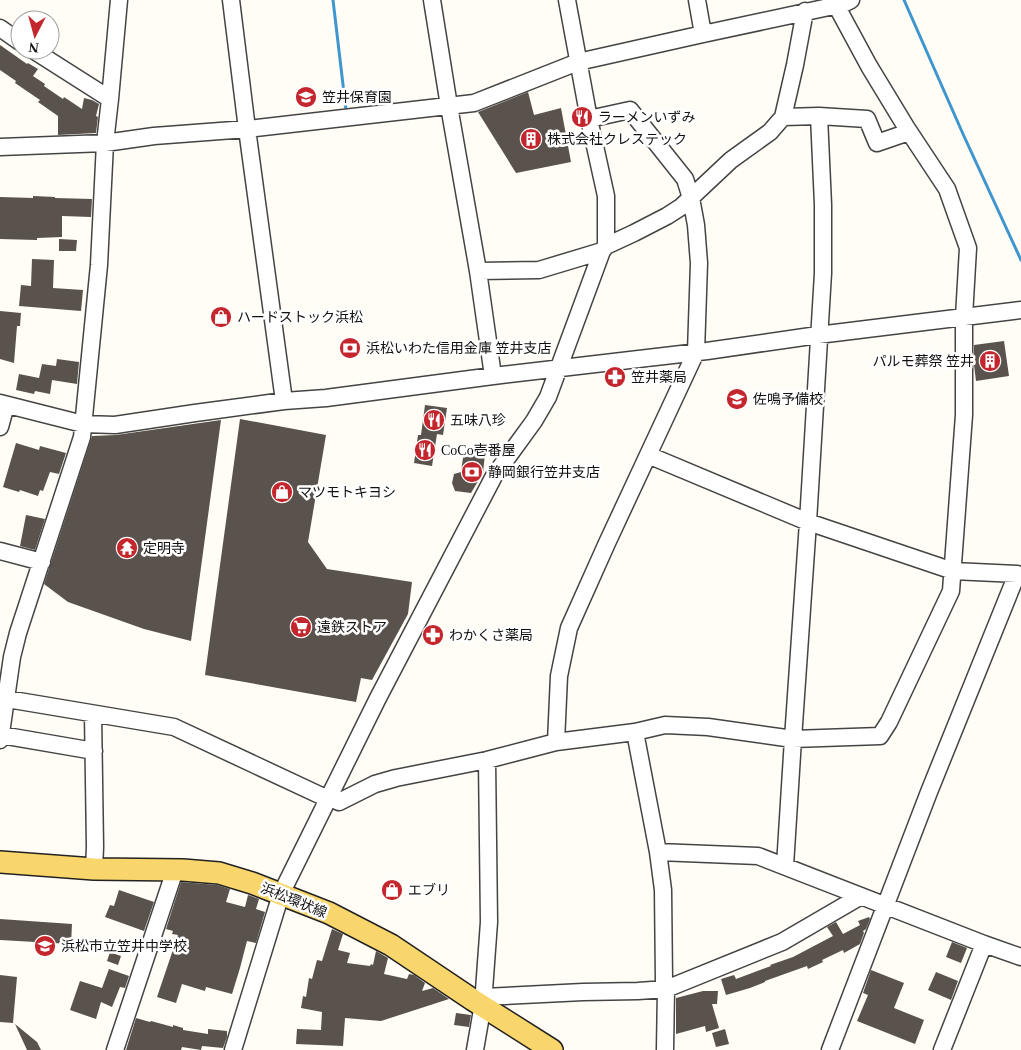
<svg xmlns="http://www.w3.org/2000/svg" width="1021" height="1050" font-family="'Times New Roman','Noto Sans JP',serif">
<style>
.lines{fill:none;stroke-linecap:round;stroke-linejoin:round}
.stream{stroke:#3f96cf;stroke-width:3}
.building{fill:#5a524d}
.minor-casing{stroke:#444;stroke-width:19}
.major-casing{stroke:#222;stroke-width:24}
.minor{stroke:#fff;stroke-width:16}
.major{stroke:#f9d66b;stroke-width:21}
.labels{text-anchor:middle;stroke-width:5;stroke-linejoin:round;paint-order:stroke}
.poi-label{font-size:14px;fill:#111;stroke:#fff;text-anchor:start}
.street-label{font-size:14px;fill:#111;stroke:#fff}
</style>
<rect width="100%" height="100%" fill="#fffdf5"/>
<g class="lines">
<!-- stream -->
<path class="stream" d="M 333,0 L 346,110
M 904,0 L 963,134 L 1021,260"/>
</g>
<!-- building -->
<path class="building" d="M 0,45 L 27,64 L 28,63 L 38,69 L 33,76 L 45,84 L 44,86 L 63,99 L 64,97 L 82,109 L 84,98 L 92,100 L 99,104 L 96,116 L 98,117 L 96,133 L 58,135 L 58,116 L 38,102 L 40,100 L 15,83 L 16,81 L 0,70 Z
M 528,92 L 534,115 L 561,108 L 571,162 L 516,173 L 478,112 Z
M 33,196 L 55,197 L 55,198 L 92,199 L 91,217 L 62,216 L 62,237 L 37,238 L 37,240 L 0,239 L 0,197 L 33,198 Z
M 59,239 L 77,240 L 76,251 L 59,251 Z
M 32,259 L 54,260 L 53,288 L 83,290 L 81,311 L 19,306 L 21,285 L 31,286 Z
M 0,311 L 21,313 L 20,326 L 17,326 L 14,363 L 0,359 Z
M 1004,341 L 1009,376 L 976,381 L 974,365 L 974,345 Z
M 57,359 L 79,362 L 77,384 L 52,380 L 50,394 L 35,391 L 34,394 L 16,390 L 19,374 L 39,378 L 42,364 L 56,366 Z
M 425,405 L 447,408 L 443,435 L 437,434 L 432,466 L 414,463 L 418,435 L 421,435 Z
M 240,419 L 326,435 L 308,542 L 327,569 L 412,582 L 408,614 L 372,680 L 361,678 L 356,702 L 205,675 Z
M 221,420 L 191,641 L 144,629 L 68,602 L 44,584 L 92,436 L 116,435 Z
M 16,443 L 39,450 L 40,446 L 66,453 L 59,474 L 50,472 L 43,491 L 40,490 L 38,496 L 20,490 L 19,492 L 3,487 Z
M 464,451 L 485,454 L 483,473 L 471,493 L 455,491 L 452,483 L 454,474 L 461,472 Z
M 26,515 L 45,519 L 35,550 L 20,546 Z
M 181,882 L 217,885 L 230,889 L 226,902 L 245,907 L 248,895 L 251,896 L 259,899 L 256,909 L 265,912 L 256,943 L 247,941 L 240,968 L 232,994 L 206,987 L 205,991 L 182,984 L 176,1003 L 157,997 L 178,935 L 172,934 L 173,931 L 166,929 Z
M 119,890 L 154,902 L 144,931 L 105,917 L 110,905 L 114,906 Z
M 869,917 L 870,919 L 866,929 L 863,931 L 858,921 Z
M 0,919 L 72,924 L 71,944 L 0,940 Z
M 836,922 L 843,934 L 860,925 L 864,933 L 860,944 L 844,953 L 843,950 L 822,960 L 823,962 L 808,969 L 807,966 L 765,981 L 765,982 L 750,988 L 726,995 L 721,979 L 734,975 L 736,979 L 771,966 L 770,965 L 793,957 L 833,936 L 827,927 Z
M 332,929 L 343,934 L 338,950 L 350,953 L 347,963 L 370,966 L 371,964 L 373,965 L 376,951 L 388,958 L 384,974 L 407,979 L 409,974 L 414,975 L 425,983 L 422,991 L 433,988 L 449,999 L 381,1021 L 345,1018 L 343,1046 L 296,1044 L 297,1029 L 321,1030 L 322,1012 L 301,1008 L 303,996 L 306,997 L 309,978 L 312,979 L 317,960 L 322,961 Z
M 952,942 L 967,948 L 961,963 L 946,957 Z
M 110,952 L 121,956 L 118,965 L 107,961 Z
M 109,969 L 129,976 L 125,988 L 120,987 L 112,1007 L 101,1002 L 96,1019 L 70,1010 L 80,981 L 102,988 Z
M 871,970 L 904,983 L 894,1008 L 924,1020 L 915,1044 L 857,1021 L 868,995 L 863,993 Z
M 936,972 L 958,981 L 951,1000 L 928,990 Z
M 0,975 L 17,977 L 13,1023 L 0,1022 Z
M 703,991 L 718,991 L 717,1004 L 712,1004 L 719,1028 L 706,1032 L 705,1026 L 676,1034 L 676,998 Z
M 456,1013 L 471,1015 L 469,1027 L 454,1025 Z
M 136,1018 L 150,1022 L 151,1021 L 173,1027 L 173,1025 L 183,1028 L 183,1030 L 208,1034 L 208,1029 L 227,1031 L 227,1037 L 223,1048 L 202,1046 L 201,1050 L 182,1047 L 181,1050 L 126,1050 Z
M 15,1024 L 37,1042 L 41,1050 L 27,1050 Z
M 725,1029 L 729,1044 L 716,1047 L 712,1033 Z"/>
<g class="lines">
<!-- minor casing -->
<g class="minor-casing">
<path id="minor" d="M 231,0 L 247,129 L 284,401
M 432,0 L 449,106 L 478,271 L 493,376
M 697,0 L 703,34
M 805,11 L 795,65 L 783,117 L 819,116 L 823,205 L 823,273 L 808,522 L 793,739 L 880,736 L 889,722 L 951,591 L 964,415 L 964,317 L 968,248 L 947,189 L 906,127 L 869,66 L 836,5 L 835,0
M 0,28 L 20,42
M 33,50 L 110,99
M 819,116 L 867,119 L 877,143 L 909,132
M 589,119 L 630,110 L 685,179 L 691,198 L 696,225 L 699,263 L 696,352 L 648,455 L 808,522 L 953,571 L 1017,574 L 929,792 L 830,1050
M 0,147 L 105,143 L 154,136 L 247,129 L 474,103 L 578,62 L 703,34 L 843,4 L 851,0
M 606,246 L 634,233 L 667,216 L 681,207 L 731,160 L 770,132 L 783,117
M 478,271 L 539,270 L 602,251
M 0,403 L 83,424 L 115,425 L 195,413 L 284,401 L 326,398 L 493,376 L 707,351 L 818,335 L 1021,310
M 0,427 L 6,405
M 648,455 L 607,543 L 569,628 L 559,676 L 556,742 L 635,732 L 658,852
M 0,551 L 42,562
M 0,696 L 7,699 L 174,727 L 328,799
M 93,714 L 95,847 L 94,869
M 635,732 L 665,725 L 708,727 L 793,739 L 785,866
M 1,735 L 94,751
M 0,740 L 12,657 L 18,633 L 82,437 L 99,265 L 105,143 L 110,99 L 119,0
M 328,797 L 339,802 L 375,784 L 396,778 L 487,760 L 556,742
M 484,997 L 583,992 L 638,991 L 666,989 L 782,942 L 861,896
M 115,1050 L 175,870
M 233,1050 L 281,894 L 378,698 L 494,476 L 534,421 L 548,397 L 602,251 L 606,246 L 606,196 L 589,119 L 567,0
M 475,1050 L 483,1004 L 489,922 L 487,760
M 665,1050 L 666,989 L 664,982 L 663,890 L 658,852 L 758,856 L 984,944 L 1021,957
M 942,1050 L 984,944"/>
</g>
<!-- major casing -->
<g class="major-casing">
<path id="major" d="M 0,862 L 94,869 L 183,870 L 219,873 L 252,883 L 329,913 L 391,945 L 473,1000 L 552,1050"/>
</g>
<!-- minor -->
<use href="#minor" class="minor"/>
<!-- major -->
<use href="#major" class="major"/>
</g>
<!-- icons -->
<defs>
<g id="school-disc" transform="scale(1.125)"><circle r="9.5" fill="#c4262e" stroke="#fff"/><path d="M0-5L7-2L0 1L-7-2ZM-4 1L0 2.5L4 1V4Q0 6-4 4Z" fill="#fff"/></g>
<g id="restaurant-disc" transform="scale(1.125)"><circle r="9.5" fill="#c4262e" stroke="#fff"/><path d="M-5-6h1v4h1v-4h1v4h1v-4h1v5L-1.5 .5V6h-2V.5L-5-1ZM5-6V6H3V1.5H1.5Q1.5-4 5-6Z" fill="#fff"/></g>
<g id="building-disc" transform="scale(1.125)"><circle r="9.5" fill="#c4262e" stroke="#fff"/><path d="M-4-6H4V6H1V3H-1V6H-4ZM-2.5-4.3h1.7v1.8h-1.7ZM.8-4.3h1.7v1.8H.8ZM-2.5-1h1.7V.8h-1.7ZM.8-1h1.7V.8H.8Z" fill="#fff"/></g>
<g id="shop-disc" transform="scale(1.125)"><circle r="9.5" fill="#c4262e" stroke="#fff"/><path d="M-5-2.5h2.3a2.7 3.5 0 0 1 5.4 0H5L5.5 6h-11ZM-1.5-2.5h3a1.5 2.3 0 0 0-3 0Z" fill="#fff"/></g>
<g id="bank-disc" transform="scale(1.125)"><circle r="9.5" fill="#c4262e" stroke="#fff"/><path d="M-6-4H6V4H-6ZM0-2.3a2.3 2.3 0 1 0 0 4.6a2.3 2.3 0 1 0 0-4.6Z" fill="#fff"/></g>
<g id="pharmacy-disc" transform="scale(1.125)"><circle r="9.5" fill="#c4262e" stroke="#fff"/><path d="M-2-6h4v4h4v4h-4v4h-4v-4h-4v-4h4Z" fill="#fff"/></g>
<g id="temple-disc" transform="scale(1.125)"><circle r="9.5" fill="#c4262e" stroke="#fff"/><path d="M0-6L5-2H3V0L6.5 2.5H4V6H1.5V3h-3V6H-4V2.5H-6.5L-3 0V-2H-5Z" fill="#fff"/></g>
<g id="supermarket-disc" transform="scale(1.125)"><circle r="9.5" fill="#c4262e" stroke="#fff"/><path d="M-6-5.5h2.5l.6 2H6L4.5 2H-2.5L-4.4-4H-6ZM-1.5 3.2a1.3 1.3 0 1 0 .1 0ZM3 3.2a1.3 1.3 0 1 0 .1 0Z" fill="#fff"/></g>
</defs>
<g fill-rule="evenodd">
<use href="#school-disc" x="306" y="97"/>
<use href="#restaurant-disc" x="582" y="117"/>
<use href="#building-disc" x="531" y="139"/>
<use href="#shop-disc" x="221" y="317"/>
<use href="#bank-disc" x="350" y="348"/>
<use href="#building-disc" x="990" y="361"/>
<use href="#pharmacy-disc" x="615" y="377"/>
<use href="#school-disc" x="737" y="399"/>
<use href="#restaurant-disc" x="434" y="420"/>
<use href="#restaurant-disc" x="425" y="450"/>
<use href="#bank-disc" x="472" y="472"/>
<use href="#shop-disc" x="282" y="492"/>
<use href="#temple-disc" x="127" y="548"/>
<use href="#supermarket-disc" x="301" y="627"/>
<use href="#pharmacy-disc" x="433" y="635"/>
<use href="#shop-disc" x="392" y="890"/>
<use href="#school-disc" x="45" y="946"/>
</g>
<g class="labels">
<!-- poi labels -->
<g class="poi-label">
<text x="322" y="102">笠井保育園</text>
<text x="598" y="122">ラーメンいずみ</text>
<text x="547" y="144">株式会社クレステック</text>
<text x="237" y="322">ハードストック浜松</text>
<text x="366" y="353">浜松いわた信用金庫 笠井支店</text>
<text x="974" y="366" text-anchor="end">パルモ葬祭 笠井</text>
<text x="631" y="382">笠井薬局</text>
<text x="753" y="404">佐鳴予備校</text>
<text x="450" y="425">五味八珍</text>
<text x="441" y="455">CoCo壱番屋</text>
<text x="488" y="477">静岡銀行笠井支店</text>
<text x="298" y="497">マツモトキヨシ</text>
<text x="143" y="553">定明寺</text>
<text x="317" y="632">遠鉄ストア</text>
<text x="449" y="640">わかくさ薬局</text>
<text x="408" y="895">エブリ</text>
<text x="61" y="951">浜松市立笠井中学校</text>
</g>
<!-- street labels -->
<g class="street-label">
<text transform="translate(294 900) rotate(22)" y="5">浜松環状線</text>
</g>
</g>
<!-- north arrow -->
<g transform="translate(35 35) rotate(186)"><circle r="24" fill="#ffffff" stroke="#a0a0a0"/>
<path d="M0-4L9 19L0 12L-9 19Z" fill="#c4262e"/>
<text y="-8" font-size="14" font-weight="bold" text-anchor="middle" fill="#111111">N</text>
</g>
</svg>
